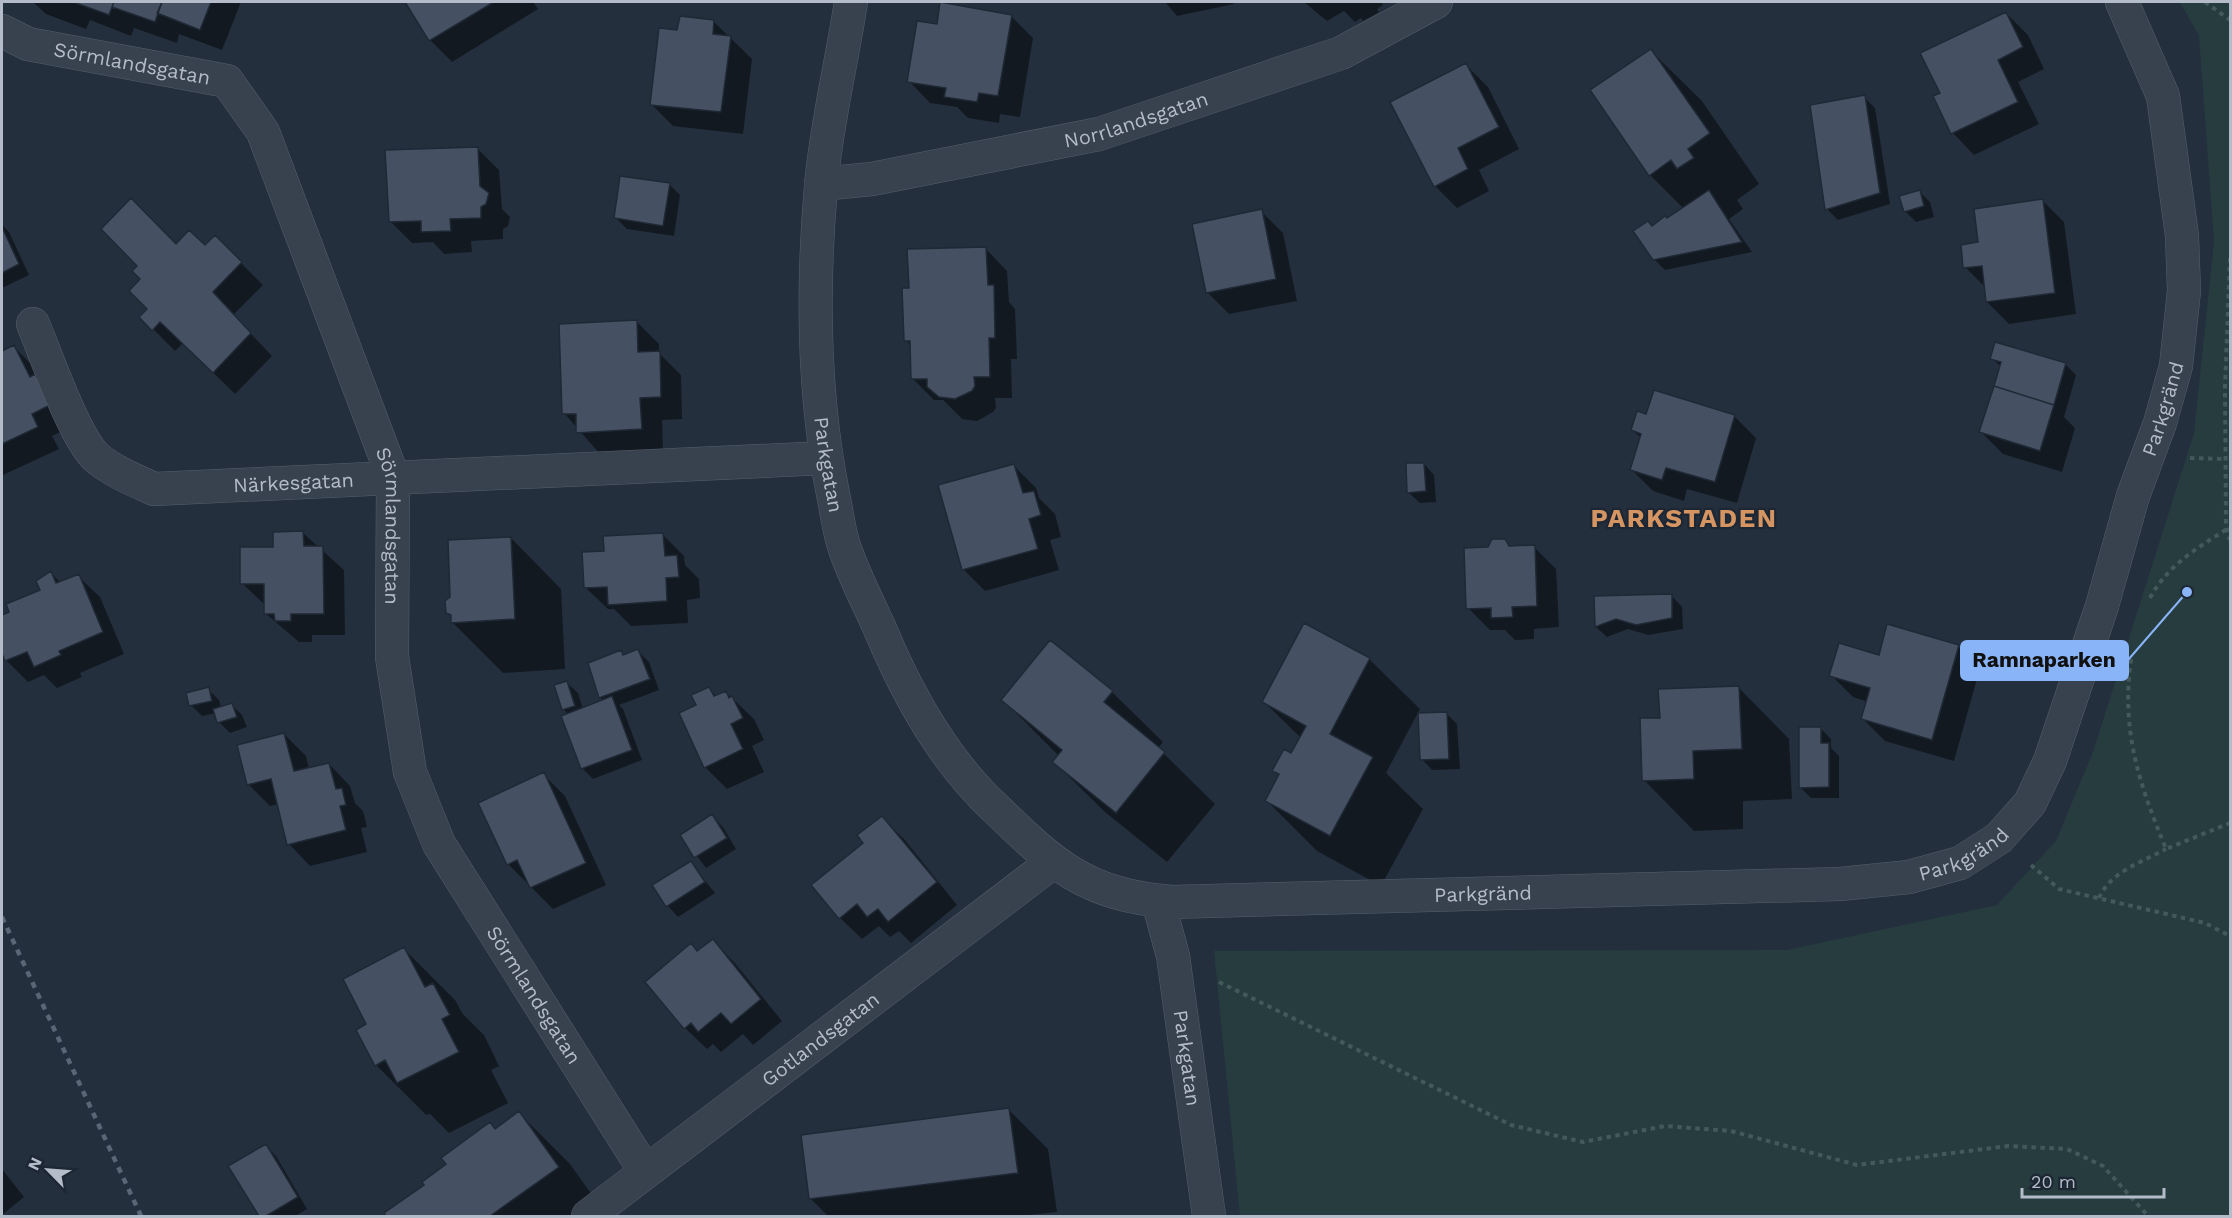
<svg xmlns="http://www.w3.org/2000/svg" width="2232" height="1218" font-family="'Work Sans',sans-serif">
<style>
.green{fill:#263c3f}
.shadow{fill:#0007}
.building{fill:#455162;stroke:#1f2835;stroke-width:1.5}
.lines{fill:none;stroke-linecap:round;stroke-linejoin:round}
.minor-casing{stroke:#565f6c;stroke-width:34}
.path{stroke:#44595c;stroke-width:4;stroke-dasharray:4.5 4.5;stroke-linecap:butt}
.minor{stroke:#38414e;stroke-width:33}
.rail{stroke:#5a6575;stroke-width:4.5;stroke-dasharray:6 6;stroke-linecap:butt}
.labels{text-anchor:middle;stroke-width:4.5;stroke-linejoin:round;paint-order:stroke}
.street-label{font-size:20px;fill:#b4bcc9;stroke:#1d2633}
.district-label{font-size:26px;font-weight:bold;letter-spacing:1.5px;fill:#d59563;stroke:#1d2633}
.leader{fill:none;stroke:#8ab4f8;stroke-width:2}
.callout-dot{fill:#8ab4f8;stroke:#1d2633;stroke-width:2}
.callout{fill:#8ab4f8;stroke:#8ab4f8;stroke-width:2}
.callout-label{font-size:21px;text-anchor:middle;font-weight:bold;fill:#111}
</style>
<rect width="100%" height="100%" fill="#242f3e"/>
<!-- green -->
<path class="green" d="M 2180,2 L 2230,2 L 2230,1216 L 1240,1216 L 1214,951 L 1787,950 L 1997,905 L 2056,841 L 2093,752 L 2194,433 L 2214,242 L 2199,36 Z"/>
<!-- shadow -->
<path class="shadow" d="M 33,2 L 241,2 L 222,50 L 179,34 L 177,43 L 134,28 L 131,36 L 90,20 L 86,29 L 46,14 Z
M 407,2 L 533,2 L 538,9 L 452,62 L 430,40 Z
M 1165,2 L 1233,2 L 1234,4 L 1177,16 Z
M 1304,2 L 1381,2 L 1383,5 L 1377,9 L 1379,12 L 1363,21 L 1361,18 L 1355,22 L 1344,11 L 1327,21 Z
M 2006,13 L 2028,35 L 2044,69 L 2018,82 L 2039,124 L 1974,155 L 1953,133 L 1935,97 L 1942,93 Z
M 1011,16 L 1033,38 L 1020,117 L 1000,114 L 999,123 L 968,118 L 957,107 L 930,103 L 909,81 L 938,26 Z
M 714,22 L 752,59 L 743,134 L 673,126 L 651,104 L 679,32 Z
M 1651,51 L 1702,101 L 1759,184 L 1737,200 L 1743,209 L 1729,219 L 1752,252 L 1665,270 L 1654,259 L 1652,227 L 1683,208 L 1650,175 Z
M 1466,65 L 1488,87 L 1519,149 L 1479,170 L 1489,191 L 1457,208 L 1435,186 Z
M 1864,97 L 1875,108 L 1890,204 L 1838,220 L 1827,209 Z
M 477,148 L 499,170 L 502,209 L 510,217 L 508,226 L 503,229 L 503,239 L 471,241 L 472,252 L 444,254 L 433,242 L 412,243 L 390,221 Z
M 669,184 L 680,195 L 674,236 L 627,229 L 616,218 Z
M 1919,191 L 1930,202 L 1934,217 L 1916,222 L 1905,211 Z
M 2042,200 L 2064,222 L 2076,314 L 2009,324 L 1987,302 L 1986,288 L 1965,267 L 1980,244 Z
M 1261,211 L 1283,233 L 1297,301 L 1229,314 L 1207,292 Z
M 2,225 L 9,232 L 29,275 L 2,288 Z
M 215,237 L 263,285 L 233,315 L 272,356 L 235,394 L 183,343 L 175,351 L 141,317 L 149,309 L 176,246 L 205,247 Z
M 986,249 L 1007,271 L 1009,302 L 1015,309 L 1017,359 L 1011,359 L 1012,398 L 995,398 L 996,408 L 993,412 L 977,421 L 962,419 L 943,400 L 934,400 L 912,378 L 912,347 L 906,340 L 910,289 Z
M 637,322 L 659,344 L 659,353 L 681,375 L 682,419 L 662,420 L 663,451 L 600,454 L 564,413 Z
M 14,347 L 36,369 L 71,427 L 52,436 L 59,449 L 3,475 L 2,352 Z
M 1992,358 L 2065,364 L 2076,375 L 2064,417 L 2075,428 L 2062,472 L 2003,454 L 1981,432 L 2001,367 Z
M 1647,416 L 1734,416 L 1756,438 L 1737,503 L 1687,489 L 1684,501 L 1653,491 L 1631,469 L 1641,438 L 1632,430 Z
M 1424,464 L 1434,475 L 1436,502 L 1420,503 L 1409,493 Z
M 1014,466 L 1036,488 L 1039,498 L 1055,514 L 1061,537 L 1050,540 L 1059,570 L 985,591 L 963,569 Z
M 303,533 L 344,570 L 345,635 L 312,635 L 312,642 L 299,642 L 265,613 L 265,605 L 242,583 L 274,549 Z
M 662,534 L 684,556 L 685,565 L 699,579 L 700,598 L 687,600 L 688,623 L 631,626 L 614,609 L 608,609 L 586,588 L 605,552 Z
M 511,538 L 561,589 L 565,669 L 503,673 L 452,622 L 452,617 L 447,612 Z
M 1504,541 L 1511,547 L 1534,547 L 1556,569 L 1559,627 L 1534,629 L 1534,639 L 1515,640 L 1505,630 L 1490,630 L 1468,608 L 1489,548 Z
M 51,573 L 61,583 L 78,576 L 100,597 L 124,654 L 80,673 L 82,677 L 57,688 L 44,675 L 28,682 L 6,660 L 2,650 L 2,617 L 42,591 Z
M 1672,596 L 1682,607 L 1683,629 L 1648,635 L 1628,629 L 1607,637 L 1596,627 L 1596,598 Z
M 1051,642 L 1112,692 L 1163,742 L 1158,748 L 1215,804 L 1167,862 L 1105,812 L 1054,762 L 1059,756 L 1003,700 Z
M 1958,646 L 1980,668 L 1954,761 L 1885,741 L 1863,719 L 1868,702 L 1853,697 L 1831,675 L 1880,657 Z
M 638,651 L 649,662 L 659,690 L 619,705 L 623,709 L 642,760 L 593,779 L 582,768 L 569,715 L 563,709 L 567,683 L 578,693 L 583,709 L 604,701 L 600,697 L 620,652 L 625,656 Z
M 1369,659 L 1420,709 L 1386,773 L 1423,809 L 1381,886 L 1317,851 L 1267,801 L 1280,776 L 1274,770 L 1291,755 L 1301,738 L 1264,702 Z
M 1739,688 L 1789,739 L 1792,799 L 1743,801 L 1743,829 L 1694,831 L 1644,780 L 1662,719 Z
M 208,689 L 219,700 L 221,708 L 231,704 L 242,715 L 247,727 L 230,733 L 219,722 L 216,713 L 202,716 L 191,705 Z
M 709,689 L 717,697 L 726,693 L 732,698 L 754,719 L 764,740 L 752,746 L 764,772 L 727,789 L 705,767 L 698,706 Z
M 1446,713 L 1457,724 L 1460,769 L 1432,770 L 1422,759 Z
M 1820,728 L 1831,739 L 1831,748 L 1839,756 L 1839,798 L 1811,798 L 1800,787 Z
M 284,734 L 306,756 L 309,769 L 329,764 L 350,786 L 355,803 L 363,811 L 367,827 L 361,828 L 367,852 L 310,866 L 289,844 L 279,804 L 270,806 L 248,784 Z
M 543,774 L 565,796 L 606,885 L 553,909 L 508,864 Z
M 712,816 L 723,827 L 736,849 L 706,868 L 682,836 Z
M 882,818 L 904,839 L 957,905 L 911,943 L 899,931 L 890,937 L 879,926 L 862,939 L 840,918 L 865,843 Z
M 691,863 L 715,893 L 678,917 L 668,906 Z
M 713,941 L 734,962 L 782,1021 L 753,1045 L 743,1034 L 721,1052 L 713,1044 L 707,1049 L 685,1028 L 691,945 L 698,952 Z
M 404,949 L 455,1000 L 462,1013 L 484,1035 L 499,1066 L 491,1070 L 508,1103 L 449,1133 L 430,1114 L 426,1115 L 376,1065 L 368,1025 Z
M 1009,1110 L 1048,1149 L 1057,1212 L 1019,1216 L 828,1216 L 810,1198 Z
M 519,1113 L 570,1164 L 607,1216 L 388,1216 L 386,1213 Z
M 266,1146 L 276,1156 L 307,1209 L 297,1215 L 299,1216 L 260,1216 L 230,1166 Z
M 2,1169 L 24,1197 L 2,1215 Z"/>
<!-- building -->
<path class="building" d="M 73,2 L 114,2 L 109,15 Z
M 114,2 L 162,2 L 155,22 L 112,7 Z
M 162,2 L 211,2 L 200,30 L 157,13 Z
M 405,2 L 494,2 L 429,41 Z
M 940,2 L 1012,15 L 998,96 L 979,93 L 977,102 L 944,97 L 946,88 L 907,82 L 917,21 L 937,24 Z
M 2006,12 L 2023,47 L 1998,60 L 2018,102 L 1951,134 L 1933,96 L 1940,93 L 1920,53 Z
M 680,16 L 714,20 L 713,34 L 731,36 L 721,112 L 650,105 L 659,28 L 677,30 Z
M 1651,49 L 1710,133 L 1688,149 L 1694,158 L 1677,169 L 1671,160 L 1649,176 L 1590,90 Z
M 1466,63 L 1499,127 L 1458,148 L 1468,169 L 1434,187 L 1390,102 Z
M 1865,95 L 1880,193 L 1825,210 L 1810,105 Z
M 478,147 L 480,186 L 489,193 L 486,204 L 481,207 L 481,218 L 450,219 L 451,231 L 421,232 L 421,221 L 389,222 L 385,150 Z
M 620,176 L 670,183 L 663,226 L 614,218 Z
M 1709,190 L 1742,242 L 1653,260 L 1633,231 L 1648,221 L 1652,226 L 1665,216 L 1667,218 Z
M 1920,190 L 1924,206 L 1904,212 L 1899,196 Z
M 131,198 L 176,244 L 189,230 L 205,245 L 215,235 L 242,262 L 213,292 L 251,333 L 213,373 L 160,322 L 152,331 L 139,317 L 147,309 L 129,291 L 140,279 L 132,271 L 137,266 L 101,229 Z
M 2043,199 L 2055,293 L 1986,302 L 1982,266 L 1963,268 L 1961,245 L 1978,242 L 1974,209 Z
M 1262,209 L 1276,279 L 1206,293 L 1192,224 Z
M 2,227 L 19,264 L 2,273 Z
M 986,247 L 988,285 L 994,285 L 995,338 L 989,338 L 990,377 L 974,377 L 975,386 L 972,391 L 955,399 L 939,397 L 927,387 L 927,379 L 911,379 L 910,341 L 904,341 L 902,288 L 909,288 L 907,249 Z
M 637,320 L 638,352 L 660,351 L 661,397 L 640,398 L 642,429 L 576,433 L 576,414 L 562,414 L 559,324 Z
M 1995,342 L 2066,363 L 2054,405 L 1994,386 L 2001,362 L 1990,359 Z
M 14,345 L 30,377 L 35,374 L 50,405 L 32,414 L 38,427 L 2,444 L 2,351 Z
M 1994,386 L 2054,405 L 2040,451 L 1979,432 Z
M 1654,390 L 1735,415 L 1715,482 L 1666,468 L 1662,480 L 1630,470 L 1641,434 L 1631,430 L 1637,411 L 1646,414 Z
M 1406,463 L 1424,463 L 1426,491 L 1407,493 Z
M 1014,464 L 1023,493 L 1034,491 L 1041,515 L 1029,519 L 1038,549 L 962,570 L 938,485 Z
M 303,531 L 304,546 L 323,546 L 324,614 L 291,614 L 291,621 L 275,621 L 274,614 L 264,614 L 264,584 L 240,584 L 240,547 L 273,547 L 273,532 Z
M 663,533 L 665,556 L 677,555 L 679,577 L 666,578 L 667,601 L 608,605 L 607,587 L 584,588 L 582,552 L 604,551 L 603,536 Z
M 511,537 L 515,619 L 451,623 L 451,615 L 446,613 L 445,601 L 450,597 L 448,540 Z
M 1492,539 L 1505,539 L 1509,546 L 1535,545 L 1537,606 L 1512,607 L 1513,617 L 1491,618 L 1491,608 L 1466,609 L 1464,548 L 1488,547 Z
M 51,571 L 56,583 L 79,574 L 103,632 L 59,651 L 61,655 L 34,667 L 27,652 L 5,661 L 2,654 L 2,615 L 9,612 L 6,604 L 40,590 L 36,581 Z
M 1672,594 L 1672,618 L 1636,625 L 1616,619 L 1595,627 L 1594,596 Z
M 1304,623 L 1370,658 L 1330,734 L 1373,757 L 1330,836 L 1265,801 L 1279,774 L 1272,771 L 1284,749 L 1291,753 L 1306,726 L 1262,702 Z
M 1887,624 L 1959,645 L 1932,740 L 1861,719 L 1870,688 L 1829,676 L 1839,643 L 1879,655 Z
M 1050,640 L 1113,691 L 1104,702 L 1165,752 L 1116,813 L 1052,762 L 1062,750 L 1001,700 Z
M 638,649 L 650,679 L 599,698 L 588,663 L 621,650 L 623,655 Z
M 567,681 L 575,706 L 562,710 L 554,685 Z
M 1739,686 L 1742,749 L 1693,751 L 1694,779 L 1642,781 L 1640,718 L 1660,718 L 1658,689 Z
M 209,687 L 212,701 L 189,706 L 186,693 Z
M 709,687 L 714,696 L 726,691 L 729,698 L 732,696 L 743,718 L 731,724 L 743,749 L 704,768 L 679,713 L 696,705 L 691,695 Z
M 612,696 L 632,750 L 581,769 L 561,716 Z
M 232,703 L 237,717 L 217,723 L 213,709 Z
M 1447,712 L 1449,759 L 1420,760 L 1418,713 Z
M 1799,727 L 1821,727 L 1821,743 L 1829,743 L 1829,787 L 1799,788 Z
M 284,733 L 294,771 L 329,763 L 336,789 L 342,788 L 346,805 L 340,806 L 346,830 L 287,845 L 271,779 L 247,785 L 237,745 Z
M 544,772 L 586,863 L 530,888 L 517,860 L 507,865 L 478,803 Z
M 712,814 L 727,838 L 694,858 L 680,835 Z
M 882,816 L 937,882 L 888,922 L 878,909 L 867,917 L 857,904 L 839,919 L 811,885 L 863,843 L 857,835 Z
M 691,861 L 705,882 L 666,907 L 652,885 Z
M 713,939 L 761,999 L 731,1024 L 721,1013 L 698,1032 L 691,1023 L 684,1029 L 645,982 L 691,943 L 697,951 Z
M 404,947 L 425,987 L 433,983 L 450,1015 L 442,1019 L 459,1052 L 397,1083 L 385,1060 L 375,1066 L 356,1030 L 366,1024 L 343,979 Z
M 1009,1108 L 1018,1173 L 809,1199 L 801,1135 Z
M 519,1111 L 559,1167 L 490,1216 L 386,1216 L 384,1213 L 424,1185 L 422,1182 L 446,1164 L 441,1158 L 490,1122 L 495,1129 Z
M 266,1144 L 298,1197 L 266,1216 L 259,1216 L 228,1166 Z"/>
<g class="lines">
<!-- minor casing -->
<g class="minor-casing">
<g id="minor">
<path id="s1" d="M 851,2 C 842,61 826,126 821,186 C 812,289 813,397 834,499 C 837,514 839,531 844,546 C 853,574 868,602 880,629 C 907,694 943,759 994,807 C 1054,865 1085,895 1172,902 L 1840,884 L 1909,877 L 1960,863 L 1999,838 L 2030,803 L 2050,761 L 2102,606 L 2133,496 L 2160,423 L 2176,366 L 2184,291 L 2182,236 L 2163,96 L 2122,2"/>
<path id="s2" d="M 2,31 L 28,44 L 227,81 L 263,132 L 393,477 L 392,657 L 410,772 L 439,844 L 645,1171"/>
<path id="s3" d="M 821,184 L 872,179 L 1099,134 L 1341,53 L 1436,2"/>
<path id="s4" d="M 33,324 C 46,355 75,439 97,458 C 114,472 134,480 154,489 L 826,458"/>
<path id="s5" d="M 1158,901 L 1173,956 L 1209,1216"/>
<path id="s6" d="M 588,1216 L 1053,862"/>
</g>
</g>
<!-- path -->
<path class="path" d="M 2205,2 L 2230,20
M 2230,258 L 2225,387 L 2226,526 L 2230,540
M 2190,458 L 2226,459
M 2150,598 C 2167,566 2197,548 2227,529
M 2131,659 C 2121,732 2139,783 2166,849 L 2230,823
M 2031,865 L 2059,889 L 2205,923 L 2230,936
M 2099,898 C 2110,872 2142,862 2166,849
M 1219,982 L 1511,1125 L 1583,1142 L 1665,1126 L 1731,1131 L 1857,1165 L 2008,1146 L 2067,1149 L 2103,1166 L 2148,1216"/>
<!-- minor -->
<use href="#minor" class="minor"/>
<!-- rail -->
<path class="rail" d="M 2,917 L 141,1216"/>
</g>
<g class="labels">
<!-- street labels -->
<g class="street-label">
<text dy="7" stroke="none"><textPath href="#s2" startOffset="135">Sörmlandsgatan</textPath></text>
<text dy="7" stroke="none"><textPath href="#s3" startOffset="322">Norrlandsgatan</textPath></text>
<text dy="7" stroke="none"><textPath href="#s1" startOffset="2360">Parkgränd</textPath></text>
<text dy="7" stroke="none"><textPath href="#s1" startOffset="466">Parkgatan</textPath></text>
<text dy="7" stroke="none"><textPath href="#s4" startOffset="354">Närkesgatan</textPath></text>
<text dy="7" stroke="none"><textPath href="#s2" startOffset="711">Sörmlandsgatan</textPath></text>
<text dy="7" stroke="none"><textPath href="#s1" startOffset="1857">Parkgränd</textPath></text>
<text dy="7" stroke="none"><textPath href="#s1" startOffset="1371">Parkgränd</textPath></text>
<text dy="7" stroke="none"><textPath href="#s2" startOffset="1215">Sörmlandsgatan</textPath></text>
<text dy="7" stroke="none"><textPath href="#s6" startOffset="292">Gotlandsgatan</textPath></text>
<text dy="7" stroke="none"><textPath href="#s5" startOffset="160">Parkgatan</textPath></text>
</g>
<!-- district labels -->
<g class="district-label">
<text x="1684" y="527">PARKSTADEN</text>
</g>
</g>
<!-- callouts -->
<path class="leader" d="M2187 592L2128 660"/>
<circle class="callout-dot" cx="2187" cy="592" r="6"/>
<rect class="callout" x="1961" y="641" width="167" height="39" rx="6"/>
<g class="callout-label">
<text x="2044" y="667">Ramnaparken</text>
</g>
<!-- border -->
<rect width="2232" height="1218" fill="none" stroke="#b4bcc9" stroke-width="6"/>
<!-- north arrow -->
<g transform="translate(48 1170) rotate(295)" stroke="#1d2633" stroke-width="4.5" paint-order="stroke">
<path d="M0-4.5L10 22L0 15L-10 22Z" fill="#b4bcc9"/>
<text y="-9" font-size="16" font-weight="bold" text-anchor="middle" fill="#b4bcc9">N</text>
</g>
<!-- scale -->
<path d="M2022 1188v9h142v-9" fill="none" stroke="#b4bcc9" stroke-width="3"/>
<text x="2031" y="1188" font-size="18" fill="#b4bcc9" stroke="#1d2633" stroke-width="4.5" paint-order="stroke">20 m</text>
</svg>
